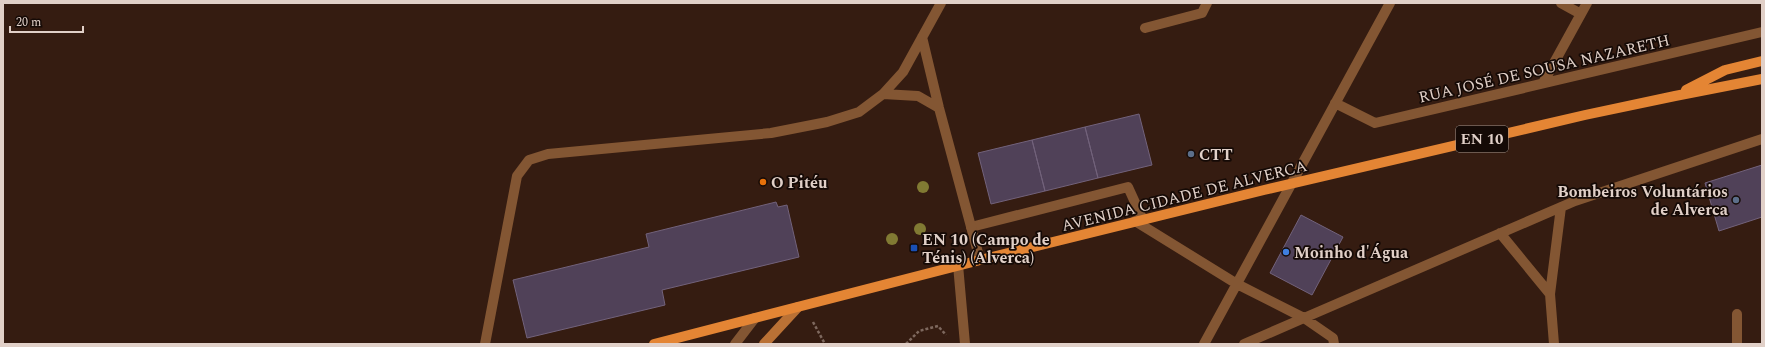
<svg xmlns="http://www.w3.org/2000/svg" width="1765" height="347" font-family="Spectral,serif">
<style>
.building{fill:#504158;stroke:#72627b}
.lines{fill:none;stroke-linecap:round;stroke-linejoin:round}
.path{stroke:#7e685e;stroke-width:2.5;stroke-dasharray:3 2;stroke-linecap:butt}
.service{stroke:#835633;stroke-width:10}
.pedestrian{stroke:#835633;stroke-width:10}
.minor{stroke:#835633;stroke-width:10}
.secondary{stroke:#ba7135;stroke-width:10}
.primary{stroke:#e48534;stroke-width:10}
.tree{fill:#817a33}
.service-dot{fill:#5c6f8a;stroke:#150a06;stroke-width:1.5}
.food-dot{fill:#e8710a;stroke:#150a06;stroke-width:1.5}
.transit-dot{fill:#1a4fb4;stroke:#150a06;stroke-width:1.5}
.shop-dot{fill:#3f7fe0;stroke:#150a06;stroke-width:1.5}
.labels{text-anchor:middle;stroke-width:3.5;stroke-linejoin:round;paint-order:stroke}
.shield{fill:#150a06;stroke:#a4958e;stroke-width:1}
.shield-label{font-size:15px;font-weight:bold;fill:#e1d0c8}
.street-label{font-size:16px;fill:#e1d0c8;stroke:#150a06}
.poi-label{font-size:16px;font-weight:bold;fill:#e1d0c8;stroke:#150a06;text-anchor:start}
</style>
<rect width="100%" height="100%" fill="#351c11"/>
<!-- building -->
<path class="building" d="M 1139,114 L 1152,165 L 1098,178 L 1085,127 Z
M 1085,127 L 1098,178 L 1045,191 L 1032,140 Z
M 1032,140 L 1045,191 L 991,204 L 978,153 Z
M 1762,165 L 1762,217 L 1719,231 L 1705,183 Z
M 776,202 L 778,207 L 787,205 L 799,257 L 662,290 L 665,305 L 527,338 L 513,280 L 649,247 L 646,234 Z
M 1301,215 L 1343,237 L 1312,295 L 1270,273 Z"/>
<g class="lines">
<!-- path -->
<path class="path" d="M 813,322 L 825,344
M 906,344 L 919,331 L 938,326 L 946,335"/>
<!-- service -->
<path class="service" d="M 971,227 L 1128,187 L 1143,220
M 735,344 L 755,318"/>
<!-- pedestrian -->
<path class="pedestrian" d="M 958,265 L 965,344
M 1244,344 L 1304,318"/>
<!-- minor -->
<path class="minor" d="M 1561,3 L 1581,14
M 1145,28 L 1202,13 L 1207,3
M 922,37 L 939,108 L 980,260
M 1543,83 L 1587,3
M 883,94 L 918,96 L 939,108
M 1335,103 L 1375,123 L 1762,32
M 1135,221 L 1237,284 L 1304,318 L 1333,338 L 1334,344
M 1500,233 L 1550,294
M 1304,318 L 1575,201 L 1762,139
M 485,344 L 517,176 L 529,160 L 548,154 L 771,133 L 827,122 L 859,112 L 883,94 L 903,72 L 941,3
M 1204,344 L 1390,3
M 1554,344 L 1550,294 L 1561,207
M 1737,344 L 1737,314"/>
<!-- secondary -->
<path class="secondary" d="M 764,344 L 798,307"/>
<!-- primary -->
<path class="primary" d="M 1686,90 L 1725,70 L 1762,61
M 654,344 L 992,257 L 1264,190 L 1585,115 L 1675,96 L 1762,79"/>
</g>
<!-- trees -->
<g class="tree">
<circle cx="923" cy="187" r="6"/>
<circle cx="920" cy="229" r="6"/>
<circle cx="892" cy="239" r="6"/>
</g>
<!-- markers -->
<g class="service-dot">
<circle cx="1191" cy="154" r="4"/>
<circle cx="1736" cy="200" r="4"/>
</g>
<circle class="food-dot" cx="763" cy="182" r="4"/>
<rect class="transit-dot" x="910" y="244" width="8" height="8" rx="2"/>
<circle class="shop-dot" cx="1286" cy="252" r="4"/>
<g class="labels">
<!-- shield labels -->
<rect class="shield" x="1456" y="126" width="52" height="26" rx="3"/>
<g class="shield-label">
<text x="1482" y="144">EN 10</text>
</g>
<!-- street labels -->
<g class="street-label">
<text transform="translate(1544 68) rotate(-13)" y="6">RUA JOSÉ DE SOUSA NAZARETH</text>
<text transform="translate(1184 195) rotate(-14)" y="6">AVENIDA CIDADE DE ALVERCA</text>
</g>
<!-- poi labels -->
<g class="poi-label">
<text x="1199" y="160">CTT</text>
<text x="771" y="188">O Pitéu</text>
<text x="1728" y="197" text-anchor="end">Bombeiros Voluntários<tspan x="1728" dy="18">de Alverca</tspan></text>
<text x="922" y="245">EN 10 (Campo de<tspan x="922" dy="18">Ténis) (Alverca)</tspan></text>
<text x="1294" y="258">Moinho d'Água</text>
</g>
</g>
<!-- border -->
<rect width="1765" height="347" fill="none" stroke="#e1d0c8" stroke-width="8"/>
<!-- scale -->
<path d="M10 26v6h73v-6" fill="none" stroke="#e1d0c8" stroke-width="2"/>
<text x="16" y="26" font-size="12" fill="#e1d0c8" stroke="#150a06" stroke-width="3" paint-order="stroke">20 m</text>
</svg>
